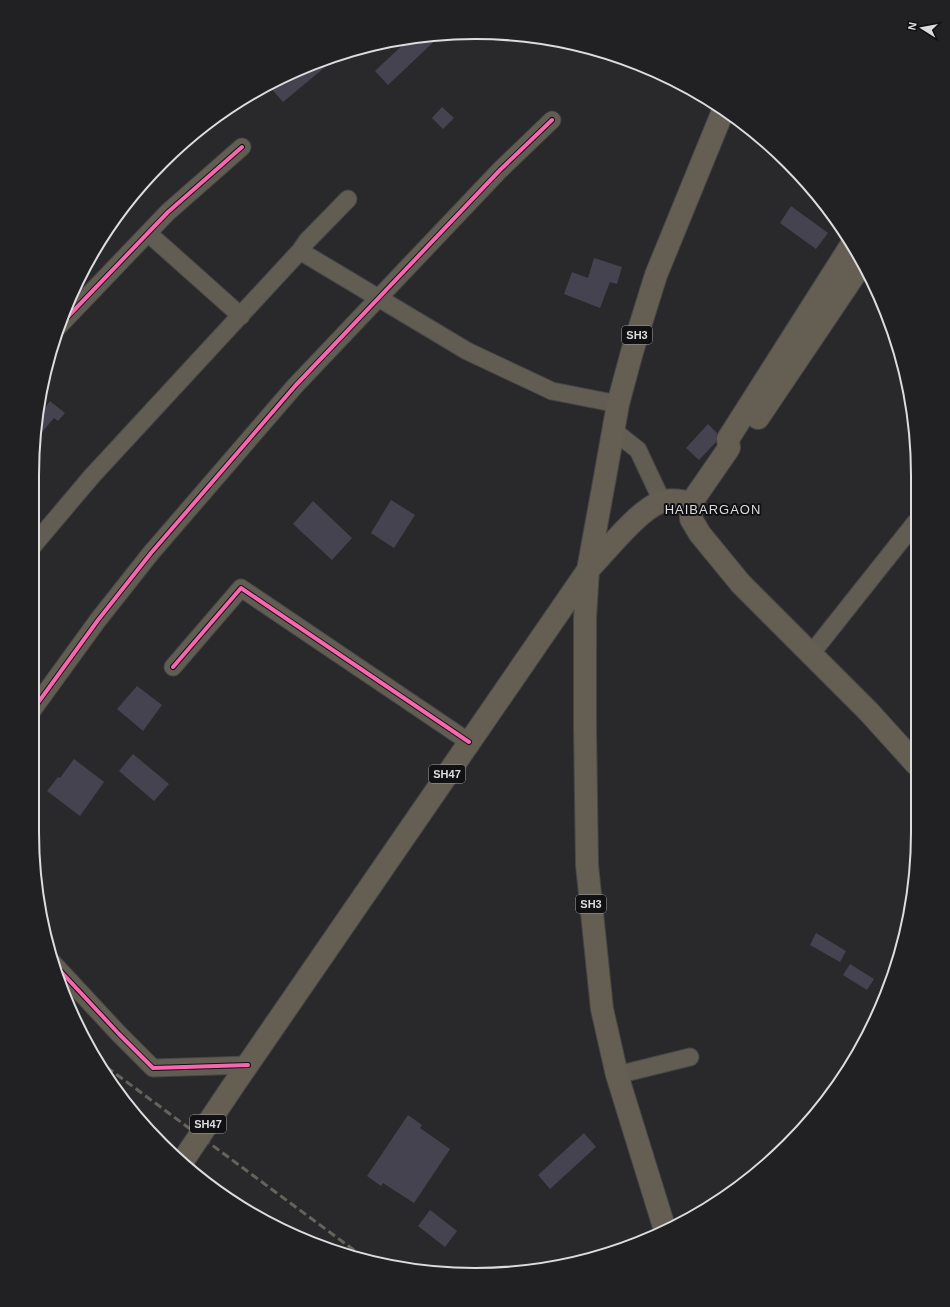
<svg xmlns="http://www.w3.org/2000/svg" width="950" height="1307" font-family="Helvetica,sans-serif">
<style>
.building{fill:#464350}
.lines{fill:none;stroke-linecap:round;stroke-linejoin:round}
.minor-casing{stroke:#464648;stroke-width:19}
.major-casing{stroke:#464648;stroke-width:24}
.minor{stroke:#625d53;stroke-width:17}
.major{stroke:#645f52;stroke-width:22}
.rail{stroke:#66635d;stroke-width:3;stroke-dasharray:8 4;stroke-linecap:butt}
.major-bridge-casing{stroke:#464648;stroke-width:24;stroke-linecap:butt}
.major-bridge{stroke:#645f52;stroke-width:22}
.cycleway-casing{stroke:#111113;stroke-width:6}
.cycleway{stroke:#f766af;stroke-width:4}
.labels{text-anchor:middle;stroke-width:4;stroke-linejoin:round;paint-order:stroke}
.shield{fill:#111113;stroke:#a0a0a2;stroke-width:1}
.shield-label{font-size:11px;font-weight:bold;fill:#dddddf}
.neighbourhood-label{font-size:13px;letter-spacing:1px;fill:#dddddf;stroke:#111113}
.rim{fill:none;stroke:#dddddf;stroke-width:2}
</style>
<rect width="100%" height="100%" fill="#29292b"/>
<!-- building -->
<path class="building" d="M 443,33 L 388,85 L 375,71 L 409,39 Z
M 335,57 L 336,58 L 283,102 L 269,86 L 279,78 Z
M 442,107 L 454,118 L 443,129 L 432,118 Z
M 791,206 L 828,233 L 816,249 L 780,223 Z
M 594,258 L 622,267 L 617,284 L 610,282 L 600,308 L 564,294 L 572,272 L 588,278 Z
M 50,401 L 65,413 L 58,421 L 54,418 L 37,438 L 40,415 Z
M 708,424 L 717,433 L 716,442 L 699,460 L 686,448 Z
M 391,500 L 415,515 L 394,548 L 371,533 Z
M 313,501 L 352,538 L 332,560 L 293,524 Z
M 137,686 L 162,705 L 143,731 L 117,709 Z
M 133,754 L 169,784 L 154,801 L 119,771 Z
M 74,759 L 104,782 L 80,816 L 47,791 L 58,777 L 60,778 Z
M 816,933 L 846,951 L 840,962 L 810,945 Z
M 850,964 L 874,979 L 867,990 L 843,975 Z
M 408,1115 L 422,1125 L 420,1128 L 450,1149 L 414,1203 L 383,1183 L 381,1186 L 367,1176 Z
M 584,1133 L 596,1147 L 550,1189 L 538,1175 Z
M 430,1210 L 457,1231 L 445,1247 L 418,1226 Z"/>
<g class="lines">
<!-- minor casing -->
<g class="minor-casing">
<path id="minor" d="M 148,233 L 241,316
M 300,251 L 307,241 L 348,199
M 58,327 L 168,212 L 242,147
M 614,431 L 638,450 L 662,501
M 32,547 L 92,476 L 300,251 L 467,351 L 552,391 L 618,404
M 811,654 L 915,523
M 173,667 L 241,588 L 469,742
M 32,711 L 98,620 L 151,553 L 295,386 L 500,170 L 552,120
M 53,963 L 119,1034 L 153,1068 L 248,1065
M 617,1075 L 690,1057"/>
</g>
<!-- major casing -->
<g class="major-casing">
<path id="major" d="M 850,247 L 728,439 L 729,448 L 691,503 L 691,519 L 700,534 L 741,584 L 869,712 L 916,764
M 758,418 L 861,265
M 233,1086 L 588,570 C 605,553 641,506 664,501 C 673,499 682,501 691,503
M 665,1230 L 617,1075 L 602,1009 L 587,865 L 585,727 L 585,618 L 588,570 L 605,477 L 618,404 L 632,352 L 656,275 L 723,111"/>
</g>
<!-- minor -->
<use href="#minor" class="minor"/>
<!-- major -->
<use href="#major" class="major"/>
<!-- rail -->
<path class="rail" d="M 97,1060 L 366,1259"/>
<!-- major-bridge casing -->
<g class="major-bridge-casing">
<path id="major-bridge" d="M 182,1162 L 233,1086"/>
</g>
<!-- major-bridge -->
<use href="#major-bridge" class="major-bridge"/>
<!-- cycleway casing -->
<g class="cycleway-casing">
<path id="cycleway" d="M 58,327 L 168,212 L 242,147
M 173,667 L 241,588 L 469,742
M 32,711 L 98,620 L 151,553 L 295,386 L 500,170 L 552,120
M 53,963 L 119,1034 L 153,1068 L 248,1065"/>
</g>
<!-- cycleway -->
<use href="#cycleway" class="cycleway"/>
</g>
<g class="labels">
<!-- shield labels -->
<g class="shield">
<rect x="622" y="326" width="30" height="18" rx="3"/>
<rect x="429" y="765" width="36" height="18" rx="3"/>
<rect x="576" y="895" width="30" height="18" rx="3"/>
<rect x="190" y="1115" width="36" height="18" rx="3"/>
</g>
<g class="shield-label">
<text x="637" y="339">SH3</text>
<text x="447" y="778">SH47</text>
<text x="591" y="908">SH3</text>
<text x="208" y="1128">SH47</text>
</g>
<!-- neighbourhood labels -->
<g class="neighbourhood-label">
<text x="713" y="514">HAIBARGAON</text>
</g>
</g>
<!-- crop -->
<path d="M0 0H950V1307H0ZM475 39H475A436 436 0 0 1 911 475V832A436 436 0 0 1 475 1268H475A436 436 0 0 1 39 832V475A436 436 0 0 1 475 39Z" fill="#212123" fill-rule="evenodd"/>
<path class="rim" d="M475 39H475A436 436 0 0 1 911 475V832A436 436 0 0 1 475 1268H475A436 436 0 0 1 39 832V475A436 436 0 0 1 475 39Z"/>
<!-- north arrow -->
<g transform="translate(922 28) rotate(281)" stroke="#111113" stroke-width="3" paint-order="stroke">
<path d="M0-3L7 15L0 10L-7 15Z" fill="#dddddf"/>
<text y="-6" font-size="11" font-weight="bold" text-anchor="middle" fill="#dddddf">N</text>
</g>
</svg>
